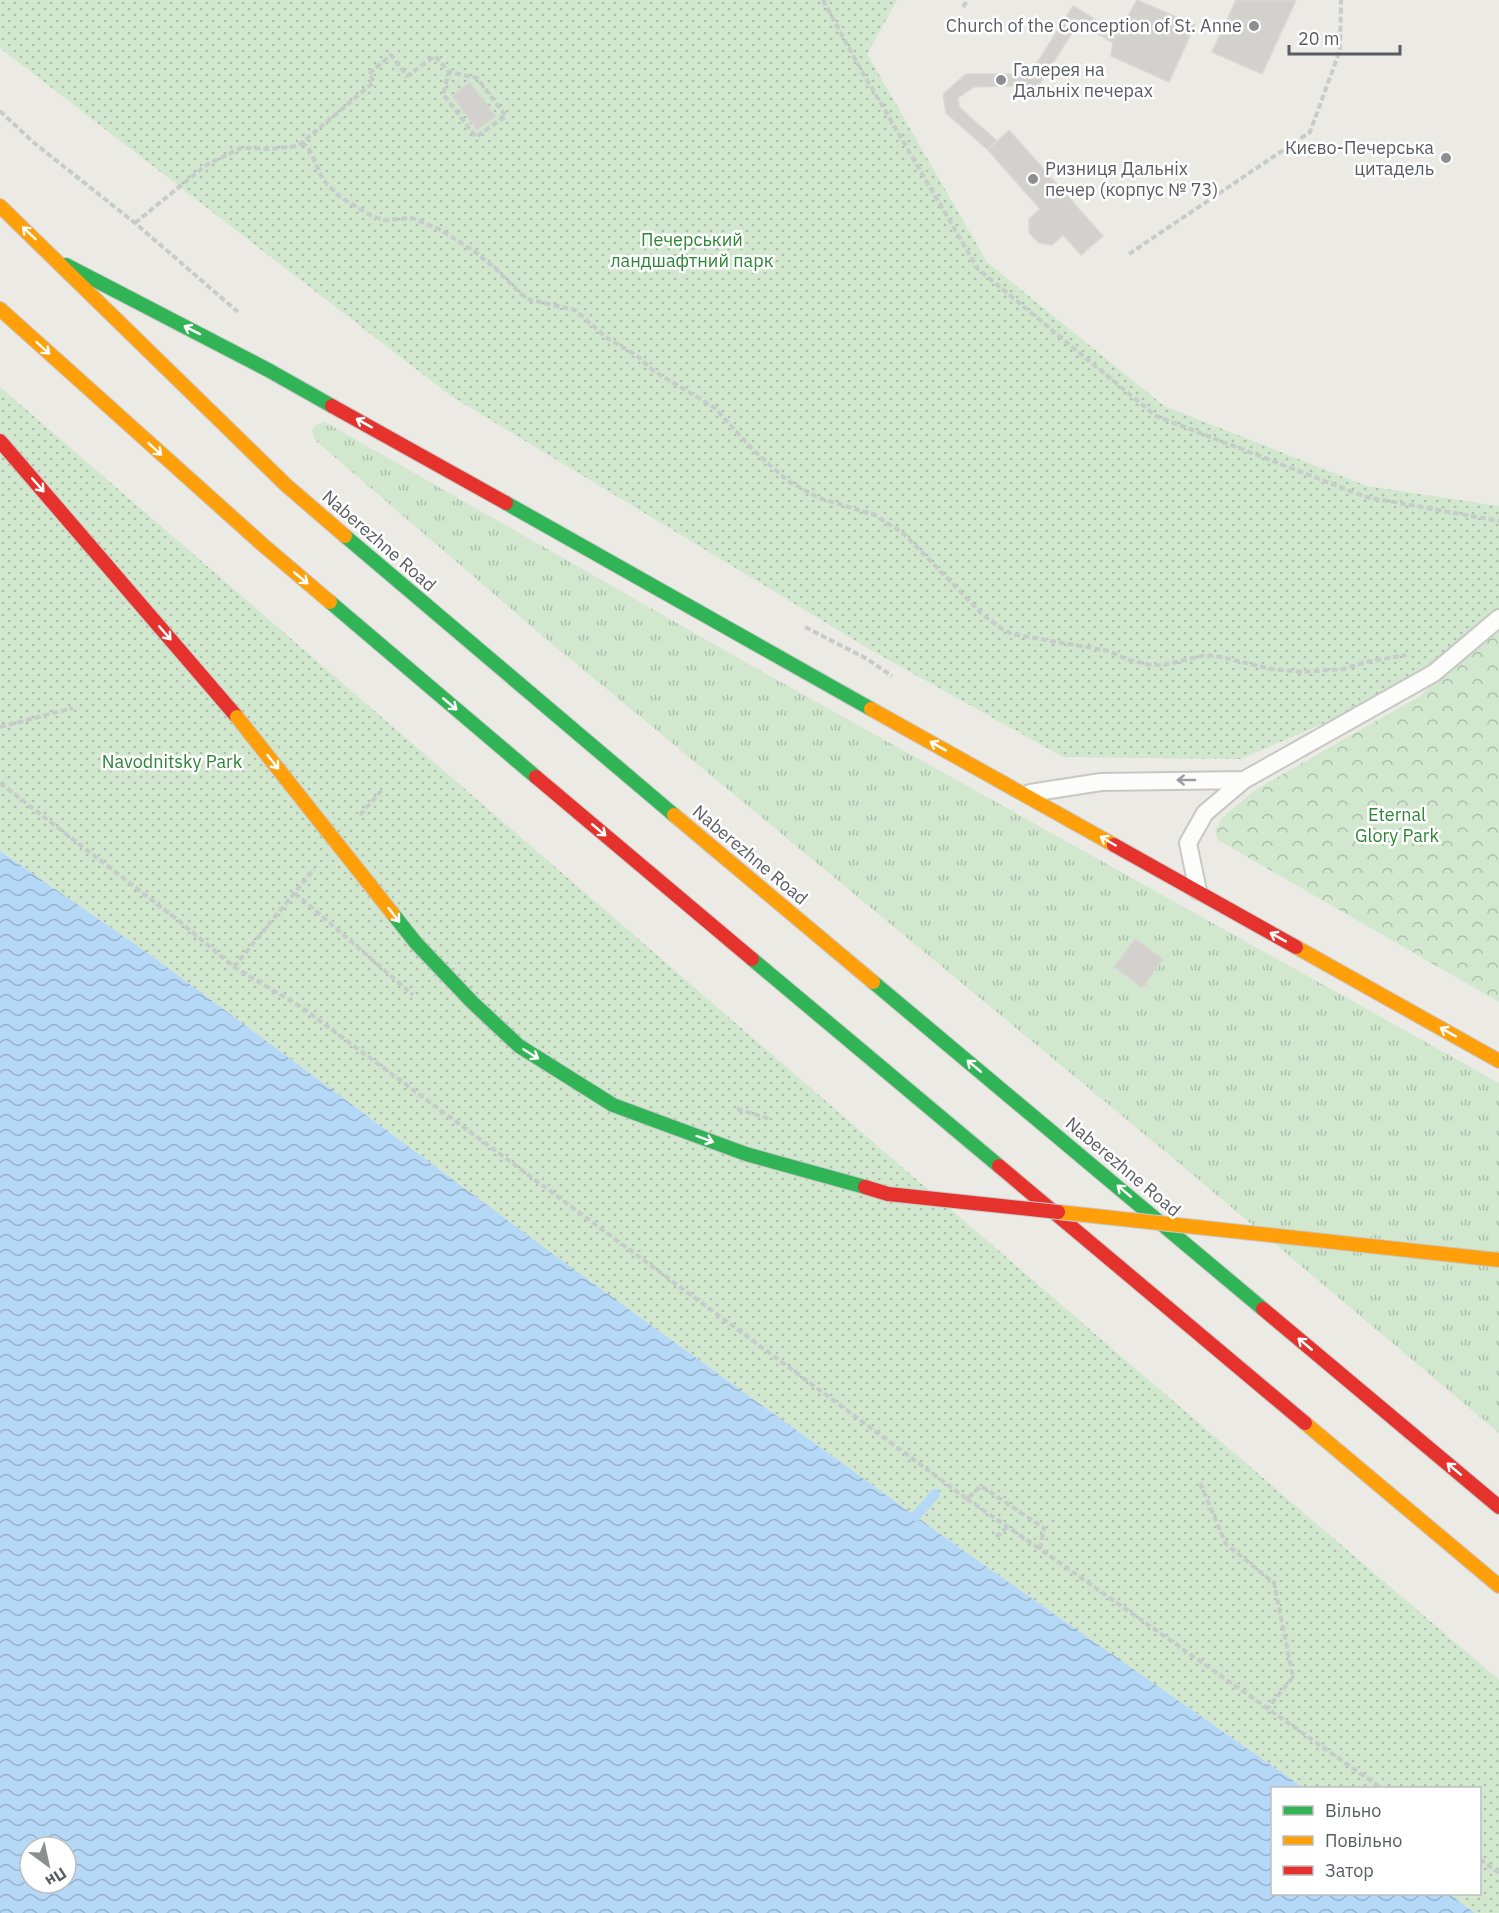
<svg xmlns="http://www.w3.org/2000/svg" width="1499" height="1913" font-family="'IBM Plex Sans',sans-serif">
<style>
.grass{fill:url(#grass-tufts)}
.forest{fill:url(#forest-crowns)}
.park{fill:url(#park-dots)}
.water{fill:url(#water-waves);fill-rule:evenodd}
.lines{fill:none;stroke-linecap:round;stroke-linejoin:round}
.stream{stroke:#b6d8f7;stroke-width:10}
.building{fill:#d2d1ce;stroke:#dad8d4;stroke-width:1.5}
.lane-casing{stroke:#c7c8c6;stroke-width:20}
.fast-casing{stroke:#c9c9c9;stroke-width:16}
.slow-casing{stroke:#c9c9c9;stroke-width:16}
.jam-casing{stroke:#c9c9c9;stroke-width:16}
.path{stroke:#c6ccc9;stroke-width:4;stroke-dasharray:6 3;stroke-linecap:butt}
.lane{stroke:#fcfcfb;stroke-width:16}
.fast{stroke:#30b455;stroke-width:14}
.slow{stroke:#ff9f0a;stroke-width:14}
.jam{stroke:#e5322d;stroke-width:14}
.fast-bridge-casing{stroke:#c9c9c9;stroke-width:16;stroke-linecap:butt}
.slow-bridge-casing{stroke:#c9c9c9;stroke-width:16;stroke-linecap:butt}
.jam-bridge-casing{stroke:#c9c9c9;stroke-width:16;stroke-linecap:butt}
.fast-bridge{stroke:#30b455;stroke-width:14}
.slow-bridge{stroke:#ff9f0a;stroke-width:14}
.jam-bridge{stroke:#e5322d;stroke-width:14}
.oneway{stroke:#fff}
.oneway2{stroke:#9a9da0}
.poi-dot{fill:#8c8e90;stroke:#fff;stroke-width:2}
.labels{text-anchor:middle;stroke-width:5;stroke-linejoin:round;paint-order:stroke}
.poi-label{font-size:18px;fill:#595d63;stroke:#fff;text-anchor:end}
.park-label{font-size:18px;fill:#2e8537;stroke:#fff}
.street-label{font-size:18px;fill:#595d63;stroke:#fff}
</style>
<defs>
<pattern id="grass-tufts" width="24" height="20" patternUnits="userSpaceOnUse" patternTransform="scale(1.5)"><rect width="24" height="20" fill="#d1e8cf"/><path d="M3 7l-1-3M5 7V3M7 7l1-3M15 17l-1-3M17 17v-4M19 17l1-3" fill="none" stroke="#adbfac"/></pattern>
<pattern id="forest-crowns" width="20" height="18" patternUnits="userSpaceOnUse" patternTransform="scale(1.5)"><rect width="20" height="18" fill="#d1e8cf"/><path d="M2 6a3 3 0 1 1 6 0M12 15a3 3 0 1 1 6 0" fill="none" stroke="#adbfac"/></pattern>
<pattern id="park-dots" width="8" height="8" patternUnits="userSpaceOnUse" patternTransform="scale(1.5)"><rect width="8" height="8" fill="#d1e8cf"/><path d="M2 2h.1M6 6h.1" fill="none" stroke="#adbfac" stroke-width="1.8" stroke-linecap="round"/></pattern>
<pattern id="water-waves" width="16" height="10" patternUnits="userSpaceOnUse" patternTransform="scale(1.5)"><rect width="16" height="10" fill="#b6d8f7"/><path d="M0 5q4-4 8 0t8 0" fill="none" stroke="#97b2cc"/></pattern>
</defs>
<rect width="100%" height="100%" fill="#ebeae4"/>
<!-- grass -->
<path class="grass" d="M 325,422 L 738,658 L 1499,1083 L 1499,1433 L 1173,1158 L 545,638 L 315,440 L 312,430 L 316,425 Z"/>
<!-- forest -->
<path class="forest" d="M 1499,623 L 1499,1002 L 1218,840 L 1215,831 L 1224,816 L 1255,790 L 1420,696 Z"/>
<!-- park -->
<path class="park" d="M 0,0 L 897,0 L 867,54 L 987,262 L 1164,406 L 1367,486 L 1499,506 L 1499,618 L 1412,686 L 1240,759 L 1063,757 L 871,650 L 451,396 L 0,48 Z
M 0,387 L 1116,1352 L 1499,1680 L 1499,1913 L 1475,1913 L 1449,1894 L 1480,1894 L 1480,1788 L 1304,1788 L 957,1546 L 572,1268 L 152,956 L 0,851 Z"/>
<!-- water -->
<path class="water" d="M 0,851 L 152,956 L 572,1268 L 957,1546 L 1304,1788 L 1272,1788 L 1272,1894 L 1449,1894 L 1475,1913 L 0,1913 ZM 30,1847 L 66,1847 L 66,1883 L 30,1883 Z"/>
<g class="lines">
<!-- stream -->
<path class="stream" d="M 916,1516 L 935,1494"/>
</g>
<!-- building -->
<path class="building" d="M 1137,0 L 1195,25 L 1169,82 L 1111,56 L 1113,43 Z
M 1236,0 L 1296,0 L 1262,74 L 1212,52 Z
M 1073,6 L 1119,34 L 1113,43 L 1079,22 L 1039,85 L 974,87 L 958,98 L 959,107 L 996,140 L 988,150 L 946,113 L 943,94 L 966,74 L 1030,74 Z
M 470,82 L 496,116 L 477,130 L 452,96 Z
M 1009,130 L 1103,236 L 1081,255 L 1063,235 L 1052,245 L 1039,243 L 1029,233 L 1029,219 L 1040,209 L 988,150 Z
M 1135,939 L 1163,959 L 1142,988 L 1114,967 Z"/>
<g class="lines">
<!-- lane casing -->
<g class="lane-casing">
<path id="lane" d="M 1030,793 L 1101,782 L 1244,780
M 1198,891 L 1188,843 L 1205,813 L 1244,780 L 1434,673 L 1499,618"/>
</g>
<!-- fast casing -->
<g class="fast-casing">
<path id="fast" d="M 66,265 L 270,371 L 332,406
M 506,503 L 871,709
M 345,536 L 674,815
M 330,602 L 536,777
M 752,959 L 999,1166
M 873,982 L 1263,1309"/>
</g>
<!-- slow casing -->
<g class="slow-casing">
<path id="slow" d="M 0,206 L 286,485 L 345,536
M 0,309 L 263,545 L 330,602
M 871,709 L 1114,845
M 674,815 L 873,982
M 1296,947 L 1499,1061
M 1305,1423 L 1499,1586"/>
</g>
<!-- jam casing -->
<g class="jam-casing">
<path id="jam" d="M 332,406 L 506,503
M 0,441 L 237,717
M 536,777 L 752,959
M 1114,845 L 1296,947
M 999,1166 L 1305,1423
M 1263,1309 L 1499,1507"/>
</g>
<!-- path -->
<path class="path" d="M 823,0 L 856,61 L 978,269 L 1156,416 L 1366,497 L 1499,521
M 963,7 L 968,0
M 0,111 L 33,142 L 135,223 L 238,312
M 302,142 L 309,149 L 323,180 L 340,197 L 372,216 L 384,220 L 412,218 L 441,230 L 475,252 L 495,268 L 521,294 L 530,300 L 575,310 L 607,338 L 636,355 L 654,371 L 715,408 L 753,450 L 788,481 L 819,498 L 875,515 L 904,534 L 983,615 L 1002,629 L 1012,634 L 1109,651 L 1128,660 L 1152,665 L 1164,665 L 1206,655 L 1221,657 L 1271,669 L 1302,672 L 1343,669 L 1366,662 L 1406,655
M 135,223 L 206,165 L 241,148 L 269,149 L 298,146 L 374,82 L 369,74 L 391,55 L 407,76 L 435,56 L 449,72 L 477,78 L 506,116 L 476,137 L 443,94 L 449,72
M 1129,254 L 1310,132 L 1340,50 L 1341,0
M 805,627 L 867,659 L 892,676
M 0,727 L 73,708
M 0,783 L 179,921 L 234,967 L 301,1007 L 967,1499 L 981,1486 L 1044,1528 L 1040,1549 L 1381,1788
M 360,815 L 383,789
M 295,893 L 413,995
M 234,967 L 314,869
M 737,1109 L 770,1119
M 1200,1483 L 1226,1544 L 1274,1583 L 1293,1677 L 1268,1708
M 967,1499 L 1040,1549
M 996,1537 L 1008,1526
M 1480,1859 L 1499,1873"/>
<!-- lane -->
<use href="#lane" class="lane"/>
<!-- fast -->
<use href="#fast" class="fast"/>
<!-- slow -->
<use href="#slow" class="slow"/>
<!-- jam -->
<use href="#jam" class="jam"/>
<!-- fast-bridge casing -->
<g class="fast-bridge-casing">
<path id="fast-bridge" d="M 393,914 L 416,943 L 472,1002 L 519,1046 L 613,1105 L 746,1154 L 865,1187"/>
</g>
<!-- slow-bridge casing -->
<g class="slow-bridge-casing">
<path id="slow-bridge" d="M 237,717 L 393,914
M 1058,1212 L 1499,1260"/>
</g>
<!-- jam-bridge casing -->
<g class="jam-bridge-casing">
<path id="jam-bridge" d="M 865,1187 L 888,1194 L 1058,1212"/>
</g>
<!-- fast-bridge -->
<use href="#fast-bridge" class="fast-bridge"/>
<!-- slow-bridge -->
<use href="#slow-bridge" class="slow-bridge"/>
<!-- jam-bridge -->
<use href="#jam-bridge" class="jam-bridge"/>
</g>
<!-- one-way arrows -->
<defs><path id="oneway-shaft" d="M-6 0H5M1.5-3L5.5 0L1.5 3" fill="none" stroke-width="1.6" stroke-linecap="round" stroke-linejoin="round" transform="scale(1.5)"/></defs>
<g class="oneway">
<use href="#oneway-shaft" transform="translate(29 233) rotate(-137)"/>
<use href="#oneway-shaft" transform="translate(192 330) rotate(-153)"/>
<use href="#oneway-shaft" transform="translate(43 348) rotate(42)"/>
<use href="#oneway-shaft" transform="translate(364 423) rotate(-151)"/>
<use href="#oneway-shaft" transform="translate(155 449) rotate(42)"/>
<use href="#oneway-shaft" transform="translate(38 485) rotate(49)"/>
<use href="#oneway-shaft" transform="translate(301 578) rotate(40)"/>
<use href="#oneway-shaft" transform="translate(165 633) rotate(49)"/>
<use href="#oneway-shaft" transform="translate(450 704) rotate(40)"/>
<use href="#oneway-shaft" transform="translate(938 746) rotate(-151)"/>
<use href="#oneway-shaft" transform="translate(273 762) rotate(52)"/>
<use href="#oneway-shaft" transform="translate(599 830) rotate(40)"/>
<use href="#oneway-shaft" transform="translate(1108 841) rotate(-150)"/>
<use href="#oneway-shaft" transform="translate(394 915) rotate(52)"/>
<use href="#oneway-shaft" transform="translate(1278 937) rotate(-151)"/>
<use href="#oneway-shaft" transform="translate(1448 1032) rotate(-151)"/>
<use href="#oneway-shaft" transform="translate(531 1054) rotate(32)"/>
<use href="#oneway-shaft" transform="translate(974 1066) rotate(-140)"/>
<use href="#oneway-shaft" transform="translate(705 1139) rotate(20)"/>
<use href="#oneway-shaft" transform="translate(1124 1191) rotate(-140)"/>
<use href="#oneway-shaft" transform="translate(1305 1344) rotate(-140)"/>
<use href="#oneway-shaft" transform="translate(1454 1469) rotate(-140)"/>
</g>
<use class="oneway2" href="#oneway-shaft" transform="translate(1186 780) rotate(180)"/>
<!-- markers -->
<g class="poi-dot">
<circle cx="1254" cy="26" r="6"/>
<circle cx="1001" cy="80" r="6"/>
<circle cx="1446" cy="158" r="6"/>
<circle cx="1033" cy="179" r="6"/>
</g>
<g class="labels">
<!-- poi labels -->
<g class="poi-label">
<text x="1242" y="32">Church of the Conception of St. Anne</text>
<text x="1013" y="76" text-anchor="start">Галерея на<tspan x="1013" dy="21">Дальніх печерах</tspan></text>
<text x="1434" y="154">Києво-Печерська<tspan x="1434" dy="21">цитадель</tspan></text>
<text x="1045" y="175" text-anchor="start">Ризниця Дальніх<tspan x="1045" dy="21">печер (корпус № 73)</tspan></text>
</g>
<!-- park labels -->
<g class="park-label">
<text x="692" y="246">Печерський<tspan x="692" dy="21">ландшафтний парк</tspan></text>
<text x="172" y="768">Navodnitsky Park</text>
<text x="1397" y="821">Eternal<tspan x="1397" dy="21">Glory Park</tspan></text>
</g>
<!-- street labels -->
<g class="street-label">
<text transform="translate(379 541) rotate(41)" y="6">Naberezhne Road</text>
<text transform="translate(750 855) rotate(40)" y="6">Naberezhne Road</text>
<text transform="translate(1123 1167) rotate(40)" y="6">Naberezhne Road</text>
</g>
</g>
<!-- legend -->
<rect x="1271" y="1787" width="210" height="108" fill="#ffffff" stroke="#bdbec1" stroke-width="1.5"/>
<rect x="1283" y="1806" width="30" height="9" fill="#30b455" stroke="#bdbec1" stroke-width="1.5"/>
<text x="1325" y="1817" font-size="18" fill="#595d63">Вільно</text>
<rect x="1283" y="1836" width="30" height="9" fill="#ff9f0a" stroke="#bdbec1" stroke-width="1.5"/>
<text x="1325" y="1847" font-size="18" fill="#595d63">Повільно</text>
<rect x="1283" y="1866" width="30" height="9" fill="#e5322d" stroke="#bdbec1" stroke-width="1.5"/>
<text x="1325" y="1877" font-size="18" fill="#595d63">Затор</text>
<!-- north arrow -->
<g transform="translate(48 1865) rotate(147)"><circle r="28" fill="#ffffff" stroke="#bdbec1" stroke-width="1.5"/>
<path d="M0-4.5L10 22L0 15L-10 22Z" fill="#8c8e90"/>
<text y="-9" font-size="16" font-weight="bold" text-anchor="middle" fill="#595d63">Пн</text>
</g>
<!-- scale -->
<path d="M1289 45v9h111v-9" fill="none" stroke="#595d63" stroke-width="3"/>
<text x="1298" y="45" font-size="18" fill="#595d63" stroke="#ffffff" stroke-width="4.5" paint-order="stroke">20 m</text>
</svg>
